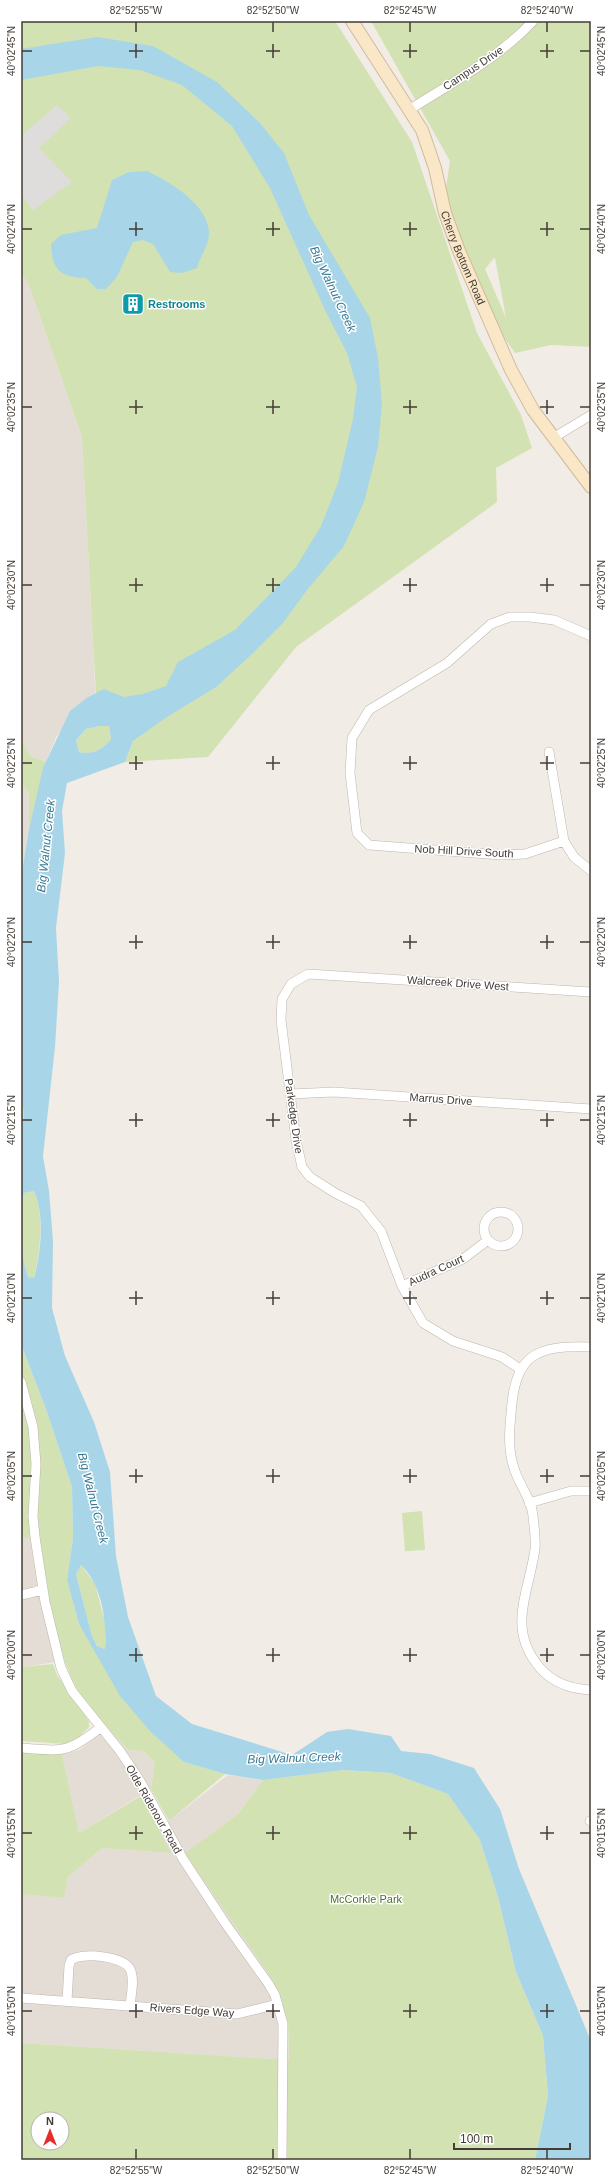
<svg xmlns="http://www.w3.org/2000/svg" width="612" height="2181" font-family="Arial,sans-serif">
<style>
.residential{fill:#e4ddd5}
.green{fill:#d2e2b2;fill-rule:evenodd}
.parking{fill:#dfdddb}
.water{fill:#a8d6e8;fill-rule:evenodd}
.lines{fill:none;stroke-linecap:round;stroke-linejoin:round}
.minor-casing{stroke:#beb6ad;stroke-width:10}
.secondary-casing{stroke:#cfbb9c;stroke-width:14}
.minor{stroke:#fff;stroke-width:9}
.secondary{stroke:#f9e7c8;stroke-width:12}
.ticks{fill:none;stroke:#433c36;stroke-width:1.5}
.labels{text-anchor:middle;stroke-width:3;stroke-linejoin:round;paint-order:stroke}
.street-label{font-size:11px;fill:#433c36;stroke:#fff}
.culture-label{font-size:11px;font-weight:bold;fill:#0d838f;stroke:#fff;text-anchor:start}
.park-label{font-size:11px;fill:#506f2f;stroke:#fff}
.water-label{font-size:12px;font-style:italic;fill:#367995;stroke:#fff}
.neatline{fill:none;stroke:#433c36;stroke-width:1.5}
.ticks-label{font-size:10px;text-anchor:middle;fill:#433c36}
</style>
<rect width="100%" height="100%" fill="#f1ece6"/>
<!-- residential -->
<path class="residential" d="M 21,273 L 29,285 L 82,437 L 93,643 L 95,693 L 88,697 L 56,737 L 46,762 L 30,756 L 21,738 Z
M 21,783 L 29,793 L 29,829 L 21,878 Z
M 21,1537 L 39,1539 L 47,1586 L 64,1661 L 21,1667 Z
M 109,1728 L 128,1750 L 144,1751 L 155,1762 L 151,1789 L 79,1833 L 62,1754 L 79,1750 Z
M 228,1775 L 263,1780 L 238,1814 L 186,1853 L 272,1979 L 288,2022 L 289,2060 L 21,2043 L 21,1894 L 64,1898 L 68,1877 L 102,1848 L 170,1853 L 157,1827 L 169,1821 Z"/>
<!-- green -->
<path class="green" d="M 21,21 L 335,21 L 412,142 L 477,333 L 521,415 L 532,448 L 496,468 L 497,502 L 296,647 L 208,757 L 125,762 L 133,741 L 143,734 L 97,716 L 82,437 L 29,285 L 21,273 Z
M 371,21 L 591,21 L 591,347 L 551,345 L 515,353 L 503,336 L 461,242 L 451,213 L 446,188 L 450,161 ZM 494,258 L 495,258 L 506,318 L 485,269 Z
M 100,726 L 109,726 L 111,739 C 102,750 93,755 79,752 L 76,740 L 86,729 Z
M 21,738 L 30,756 L 46,762 L 29,829 L 29,793 L 21,783 Z
M 21,1091 L 24,1115 L 21,1132 Z
M 34,1191 C 45,1217 40,1251 34,1278 L 28,1277 C 20,1252 17,1219 24,1193 Z
M 21,1344 L 46,1409 L 72,1487 L 73,1538 L 67,1580 L 79,1624 L 184,1762 L 225,1774 L 169,1821 L 151,1789 L 155,1762 L 144,1751 L 128,1750 C 114,1733 87,1707 77,1689 C 54,1646 47,1587 39,1539 L 21,1537 Z
M 422,1511 L 425,1550 L 405,1551 L 402,1513 Z
M 81,1565 L 95,1584 L 105,1622 L 105,1649 L 97,1646 L 92,1636 L 76,1574 Z
M 53,1664 L 57,1675 L 89,1721 L 89,1727 L 76,1740 L 65,1744 L 21,1741 L 21,1667 Z
M 21,1751 L 62,1754 L 79,1833 L 141,1796 L 171,1853 L 102,1848 L 68,1877 L 64,1898 L 21,1894 Z
M 344,1770 L 391,1773 L 448,1794 L 480,1840 L 498,1897 L 516,1972 L 543,2036 L 548,2096 L 535,2160 L 21,2160 L 21,2043 L 289,2060 L 288,2022 L 272,1979 L 185,1853 L 238,1814 L 263,1780 ZM 38,2119 L 62,2119 L 62,2143 L 38,2143 Z"/>
<!-- parking -->
<path class="parking" d="M 57,105 L 71,118 L 39,148 L 72,182 L 33,210 L 21,194 L 21,136 Z"/>
<!-- water -->
<path class="water" d="M 97,37 L 153,46 L 217,82 L 260,123 L 284,153 L 309,215 L 370,318 L 378,358 L 382,403 L 378,447 L 364,502 L 344,546 L 307,590 L 283,623 L 251,655 L 216,687 L 167,717 L 133,741 L 125,762 L 67,783 L 62,811 L 65,853 L 56,928 L 59,982 L 55,1047 L 43,1156 L 49,1191 L 53,1241 L 52,1308 L 65,1356 L 94,1422 L 110,1472 L 116,1556 L 128,1617 L 156,1696 L 192,1724 L 292,1755 L 327,1732 L 348,1729 L 391,1736 L 401,1751 L 430,1754 L 474,1768 L 500,1809 L 519,1869 L 591,2041 L 590,2160 L 535,2160 L 548,2096 L 543,2036 L 516,1972 L 498,1897 L 480,1840 L 448,1794 L 391,1773 L 344,1770 L 263,1780 L 225,1774 L 184,1762 L 150,1731 L 120,1696 L 79,1624 L 67,1580 L 73,1538 L 72,1487 L 46,1409 L 21,1344 L 21,1240 L 24,1263 L 28,1277 L 34,1278 C 41,1252 45,1216 34,1191 L 24,1193 L 21,1204 L 21,1132 L 24,1115 L 21,1091 L 21,878 L 29,829 L 43,768 L 70,711 L 88,697 L 104,689 L 124,697 L 143,694 L 166,686 L 178,662 L 235,630 L 296,567 L 321,526 L 338,483 L 353,419 L 357,387 L 347,353 L 325,310 L 270,188 L 232,126 L 182,85 L 140,70 L 98,66 L 21,80 L 21,49 ZM 100,726 L 109,726 L 111,739 C 102,750 93,755 79,752 L 76,740 L 86,729 ZM 81,1565 C 102,1585 107,1621 105,1649 L 97,1646 L 92,1636 L 76,1574 Z
M 147,171 C 169,181 209,205 209,233 C 209,246 200,256 197,268 L 182,273 L 170,272 L 153,244 L 143,240 L 133,242 L 117,277 L 106,289 L 97,289 L 86,278 C 60,277 52,270 51,244 L 61,235 L 97,228 L 112,180 L 129,172 Z"/>
<g class="lines">
<!-- minor casing -->
<g class="minor-casing">
<path id="minor" d="M 409,110 C 451,83 499,58 533,21
M 553,438 L 591,415
M 549,752 L 564,841 L 574,857 L 591,871
M 564,841 L 525,854 L 501,855 L 369,845 L 357,833 L 350,773 L 352,738 L 369,710 L 447,663 L 491,624 L 510,617 L 530,617 L 554,620 L 591,636
M 290,1094 L 334,1092 L 591,1109
M484 1229a17 17 0 1 1 34 0a17 17 0 1 1-34 0Z
M 402,1286 L 463,1259 L 488,1240
M 591,1347 C 534,1345 515,1355 511,1414 C 509,1434 508,1452 515,1471 C 520,1486 532,1500 533,1516 C 534,1526 536,1539 535,1549 C 529,1593 506,1628 540,1668 C 553,1683 571,1689 591,1690
M 520,1369 L 502,1357 L 453,1341 L 423,1323 L 402,1286 L 381,1231 L 361,1206 L 335,1193 L 310,1177 L 302,1167 L 296,1140 L 281,1020 L 282,999 L 291,984 L 308,974 L 591,992
M 21,1382 L 33,1427 L 36,1464 L 33,1516 L 35,1537 L 45,1602 L 61,1668 L 72,1691 L 120,1751 L 140,1781 L 183,1859 L 225,1923 L 268,1983 L 275,1995 L 283,2024 L 282,2160
M 529,1503 L 571,1491 L 591,1491
M 21,1595 L 43,1590
M 21,1748 C 63,1751 67,1754 101,1727
M 590,1821 L 591,1821
M 21,1998 L 237,2014 L 278,2004
M 67,2001 L 69,1966 L 71,1960 C 81,1952 124,1956 130,1969 C 135,1979 131,1995 130,2006"/>
</g>
<!-- secondary casing -->
<g class="secondary-casing">
<g id="secondary">
<path id="s1" d="M 352,21 L 422,130 L 435,168 L 445,213 L 459,251 L 511,370 L 533,410 L 591,487"/>
</g>
</g>
<!-- minor -->
<use href="#minor" class="minor"/>
<!-- secondary -->
<use href="#secondary" class="secondary"/>
</g>
<!-- ticks -->
<path class="ticks" d="M 136,22 L 136,32M 273,22 L 273,32M 410,22 L 410,32M 547,22 L 547,32M 136,44 L 136,58M 273,44 L 273,58M 410,44 L 410,58M 547,44 L 547,58M 22,51 L 32,51M 129,51 L 143,51M 266,51 L 280,51M 403,51 L 417,51M 540,51 L 554,51M 580,51 L 590,51M 136,222 L 136,236M 273,222 L 273,236M 410,222 L 410,236M 547,222 L 547,236M 22,229 L 32,229M 129,229 L 143,229M 266,229 L 280,229M 403,229 L 417,229M 540,229 L 554,229M 580,229 L 590,229M 136,400 L 136,414M 273,400 L 273,414M 410,400 L 410,414M 547,400 L 547,414M 22,407 L 32,407M 129,407 L 143,407M 266,407 L 280,407M 403,407 L 417,407M 540,407 L 554,407M 580,407 L 590,407M 136,578 L 136,592M 273,578 L 273,592M 410,578 L 410,592M 547,578 L 547,592M 22,585 L 32,585M 129,585 L 143,585M 266,585 L 280,585M 403,585 L 417,585M 540,585 L 554,585M 580,585 L 590,585M 136,756 L 136,770M 273,756 L 273,770M 410,756 L 410,770M 547,756 L 547,770M 22,763 L 32,763M 129,763 L 143,763M 266,763 L 280,763M 403,763 L 417,763M 540,763 L 554,763M 580,763 L 590,763M 136,935 L 136,949M 273,935 L 273,949M 410,935 L 410,949M 547,935 L 547,949M 22,942 L 32,942M 129,942 L 143,942M 266,942 L 280,942M 403,942 L 417,942M 540,942 L 554,942M 580,942 L 590,942M 136,1113 L 136,1127M 273,1113 L 273,1127M 410,1113 L 410,1127M 547,1113 L 547,1127M 22,1120 L 32,1120M 129,1120 L 143,1120M 266,1120 L 280,1120M 403,1120 L 417,1120M 540,1120 L 554,1120M 580,1120 L 590,1120M 136,1291 L 136,1305M 273,1291 L 273,1305M 410,1291 L 410,1305M 547,1291 L 547,1305M 22,1298 L 32,1298M 129,1298 L 143,1298M 266,1298 L 280,1298M 403,1298 L 417,1298M 540,1298 L 554,1298M 580,1298 L 590,1298M 136,1469 L 136,1483M 273,1469 L 273,1483M 410,1469 L 410,1483M 547,1469 L 547,1483M 22,1476 L 32,1476M 129,1476 L 143,1476M 266,1476 L 280,1476M 403,1476 L 417,1476M 540,1476 L 554,1476M 580,1476 L 590,1476M 136,1648 L 136,1662M 273,1648 L 273,1662M 410,1648 L 410,1662M 547,1648 L 547,1662M 22,1655 L 32,1655M 129,1655 L 143,1655M 266,1655 L 280,1655M 403,1655 L 417,1655M 540,1655 L 554,1655M 580,1655 L 590,1655M 136,1826 L 136,1840M 273,1826 L 273,1840M 410,1826 L 410,1840M 547,1826 L 547,1840M 22,1833 L 32,1833M 129,1833 L 143,1833M 266,1833 L 280,1833M 403,1833 L 417,1833M 540,1833 L 554,1833M 580,1833 L 590,1833M 136,2004 L 136,2018M 273,2004 L 273,2018M 410,2004 L 410,2018M 547,2004 L 547,2018M 22,2011 L 32,2011M 129,2011 L 143,2011M 266,2011 L 280,2011M 403,2011 L 417,2011M 540,2011 L 554,2011M 580,2011 L 590,2011M 136,2149 L 136,2159M 273,2149 L 273,2159M 410,2149 L 410,2159M 547,2149 L 547,2159"/>
<!-- icons -->
<defs>
<g id="building-square" transform="scale(1.15)"><rect x="-9" y="-9" width="18" height="18" rx="4" fill="#0f9aa8" stroke="#fff"/><path d="M-4-6H4V6H1V3H-1V6H-4ZM-2.5-4.3h1.7v1.8h-1.7ZM.8-4.3h1.7v1.8H.8ZM-2.5-1h1.7V.8h-1.7ZM.8-1h1.7V.8H.8Z" fill="#fff"/></g>
</defs>
<g fill-rule="evenodd">
<use href="#building-square" x="133" y="304"/>
</g>
<g class="labels">
<!-- street labels -->
<g class="street-label">
<text transform="translate(473 68) rotate(-34)" y="4">Campus Drive</text>
<text dy="4" stroke="none"><textPath href="#s1" startOffset="264">Cherry Bottom Road</textPath></text>
<text transform="translate(464 851) rotate(3)" y="4">Nob Hill Drive South</text>
<text transform="translate(458 983) rotate(4)" y="4">Walcreek Drive West</text>
<text transform="translate(441 1099) rotate(4)" y="4">Marrus Drive</text>
<text transform="translate(294 1116) rotate(82)" y="4">Parkedge Drive</text>
<text transform="translate(436 1270) rotate(-25)" y="4">Audra Court</text>
<text transform="translate(154 1809) rotate(60)" y="4">Olde Ridenour Road</text>
<text transform="translate(192 2010) rotate(4)" y="4">Rivers Edge Way</text>
</g>
<!-- culture labels -->
<g class="culture-label">
<text x="148" y="308">Restrooms</text>
</g>
<!-- park labels -->
<g class="park-label">
<text x="366" y="1903">McCorkle Park</text>
</g>
<!-- water labels -->
<g class="water-label">
<text transform="translate(333 289) rotate(65)" y="4">Big Walnut Creek</text>
<text transform="translate(46 846) rotate(-84)" y="4">Big Walnut Creek</text>
<text transform="translate(93 1498) rotate(76)" y="4">Big Walnut Creek</text>
<text transform="translate(294 1758) rotate(-2)" y="4">Big Walnut Creek</text>
</g>
</g>
<!-- border -->
<rect width="612" height="2181" fill="none" stroke="#ffffff" stroke-width="44"/>
<!-- north arrow -->
<g transform="translate(50 2131)"><circle r="19" fill="#ffffff" stroke="#b4b1af"/>
<path d="M0-3L7 15L0 10L-7 15Z" fill="#e42e2a"/>
<text y="-6" font-size="11" font-weight="bold" text-anchor="middle" fill="#433c36">N</text>
</g>
<!-- scale -->
<path d="M454 2143v6h116v-6" fill="none" stroke="#433c36" stroke-width="2"/>
<text x="460" y="2143" font-size="12" fill="#433c36" stroke="#ffffff" stroke-width="3" paint-order="stroke">100 m</text>
<rect x="22" y="22" width="568" height="2137" class="neatline"/>
<g class="ticks-label">
<text x="136" y="14">82°52'55"W</text>
<text x="273" y="14">82°52'50"W</text>
<text x="410" y="14">82°52'45"W</text>
<text x="547" y="14">82°52'40"W</text>
<text transform="translate(11 51) rotate(-90)" y="4">40°02'45"N</text>
<text transform="translate(601 51) rotate(-90)" y="4">40°02'45"N</text>
<text transform="translate(11 229) rotate(-90)" y="4">40°02'40"N</text>
<text transform="translate(601 229) rotate(-90)" y="4">40°02'40"N</text>
<text transform="translate(11 407) rotate(-90)" y="4">40°02'35"N</text>
<text transform="translate(601 407) rotate(-90)" y="4">40°02'35"N</text>
<text transform="translate(11 585) rotate(-90)" y="4">40°02'30"N</text>
<text transform="translate(601 585) rotate(-90)" y="4">40°02'30"N</text>
<text transform="translate(11 763) rotate(-90)" y="4">40°02'25"N</text>
<text transform="translate(601 763) rotate(-90)" y="4">40°02'25"N</text>
<text transform="translate(11 942) rotate(-90)" y="4">40°02'20"N</text>
<text transform="translate(601 942) rotate(-90)" y="4">40°02'20"N</text>
<text transform="translate(11 1120) rotate(-90)" y="4">40°02'15"N</text>
<text transform="translate(601 1120) rotate(-90)" y="4">40°02'15"N</text>
<text transform="translate(11 1298) rotate(-90)" y="4">40°02'10"N</text>
<text transform="translate(601 1298) rotate(-90)" y="4">40°02'10"N</text>
<text transform="translate(11 1476) rotate(-90)" y="4">40°02'05"N</text>
<text transform="translate(601 1476) rotate(-90)" y="4">40°02'05"N</text>
<text transform="translate(11 1655) rotate(-90)" y="4">40°02'00"N</text>
<text transform="translate(601 1655) rotate(-90)" y="4">40°02'00"N</text>
<text transform="translate(11 1833) rotate(-90)" y="4">40°01'55"N</text>
<text transform="translate(601 1833) rotate(-90)" y="4">40°01'55"N</text>
<text transform="translate(11 2011) rotate(-90)" y="4">40°01'50"N</text>
<text transform="translate(601 2011) rotate(-90)" y="4">40°01'50"N</text>
<text x="136" y="2174">82°52'55"W</text>
<text x="273" y="2174">82°52'50"W</text>
<text x="410" y="2174">82°52'45"W</text>
<text x="547" y="2174">82°52'40"W</text>
</g>
</svg>
